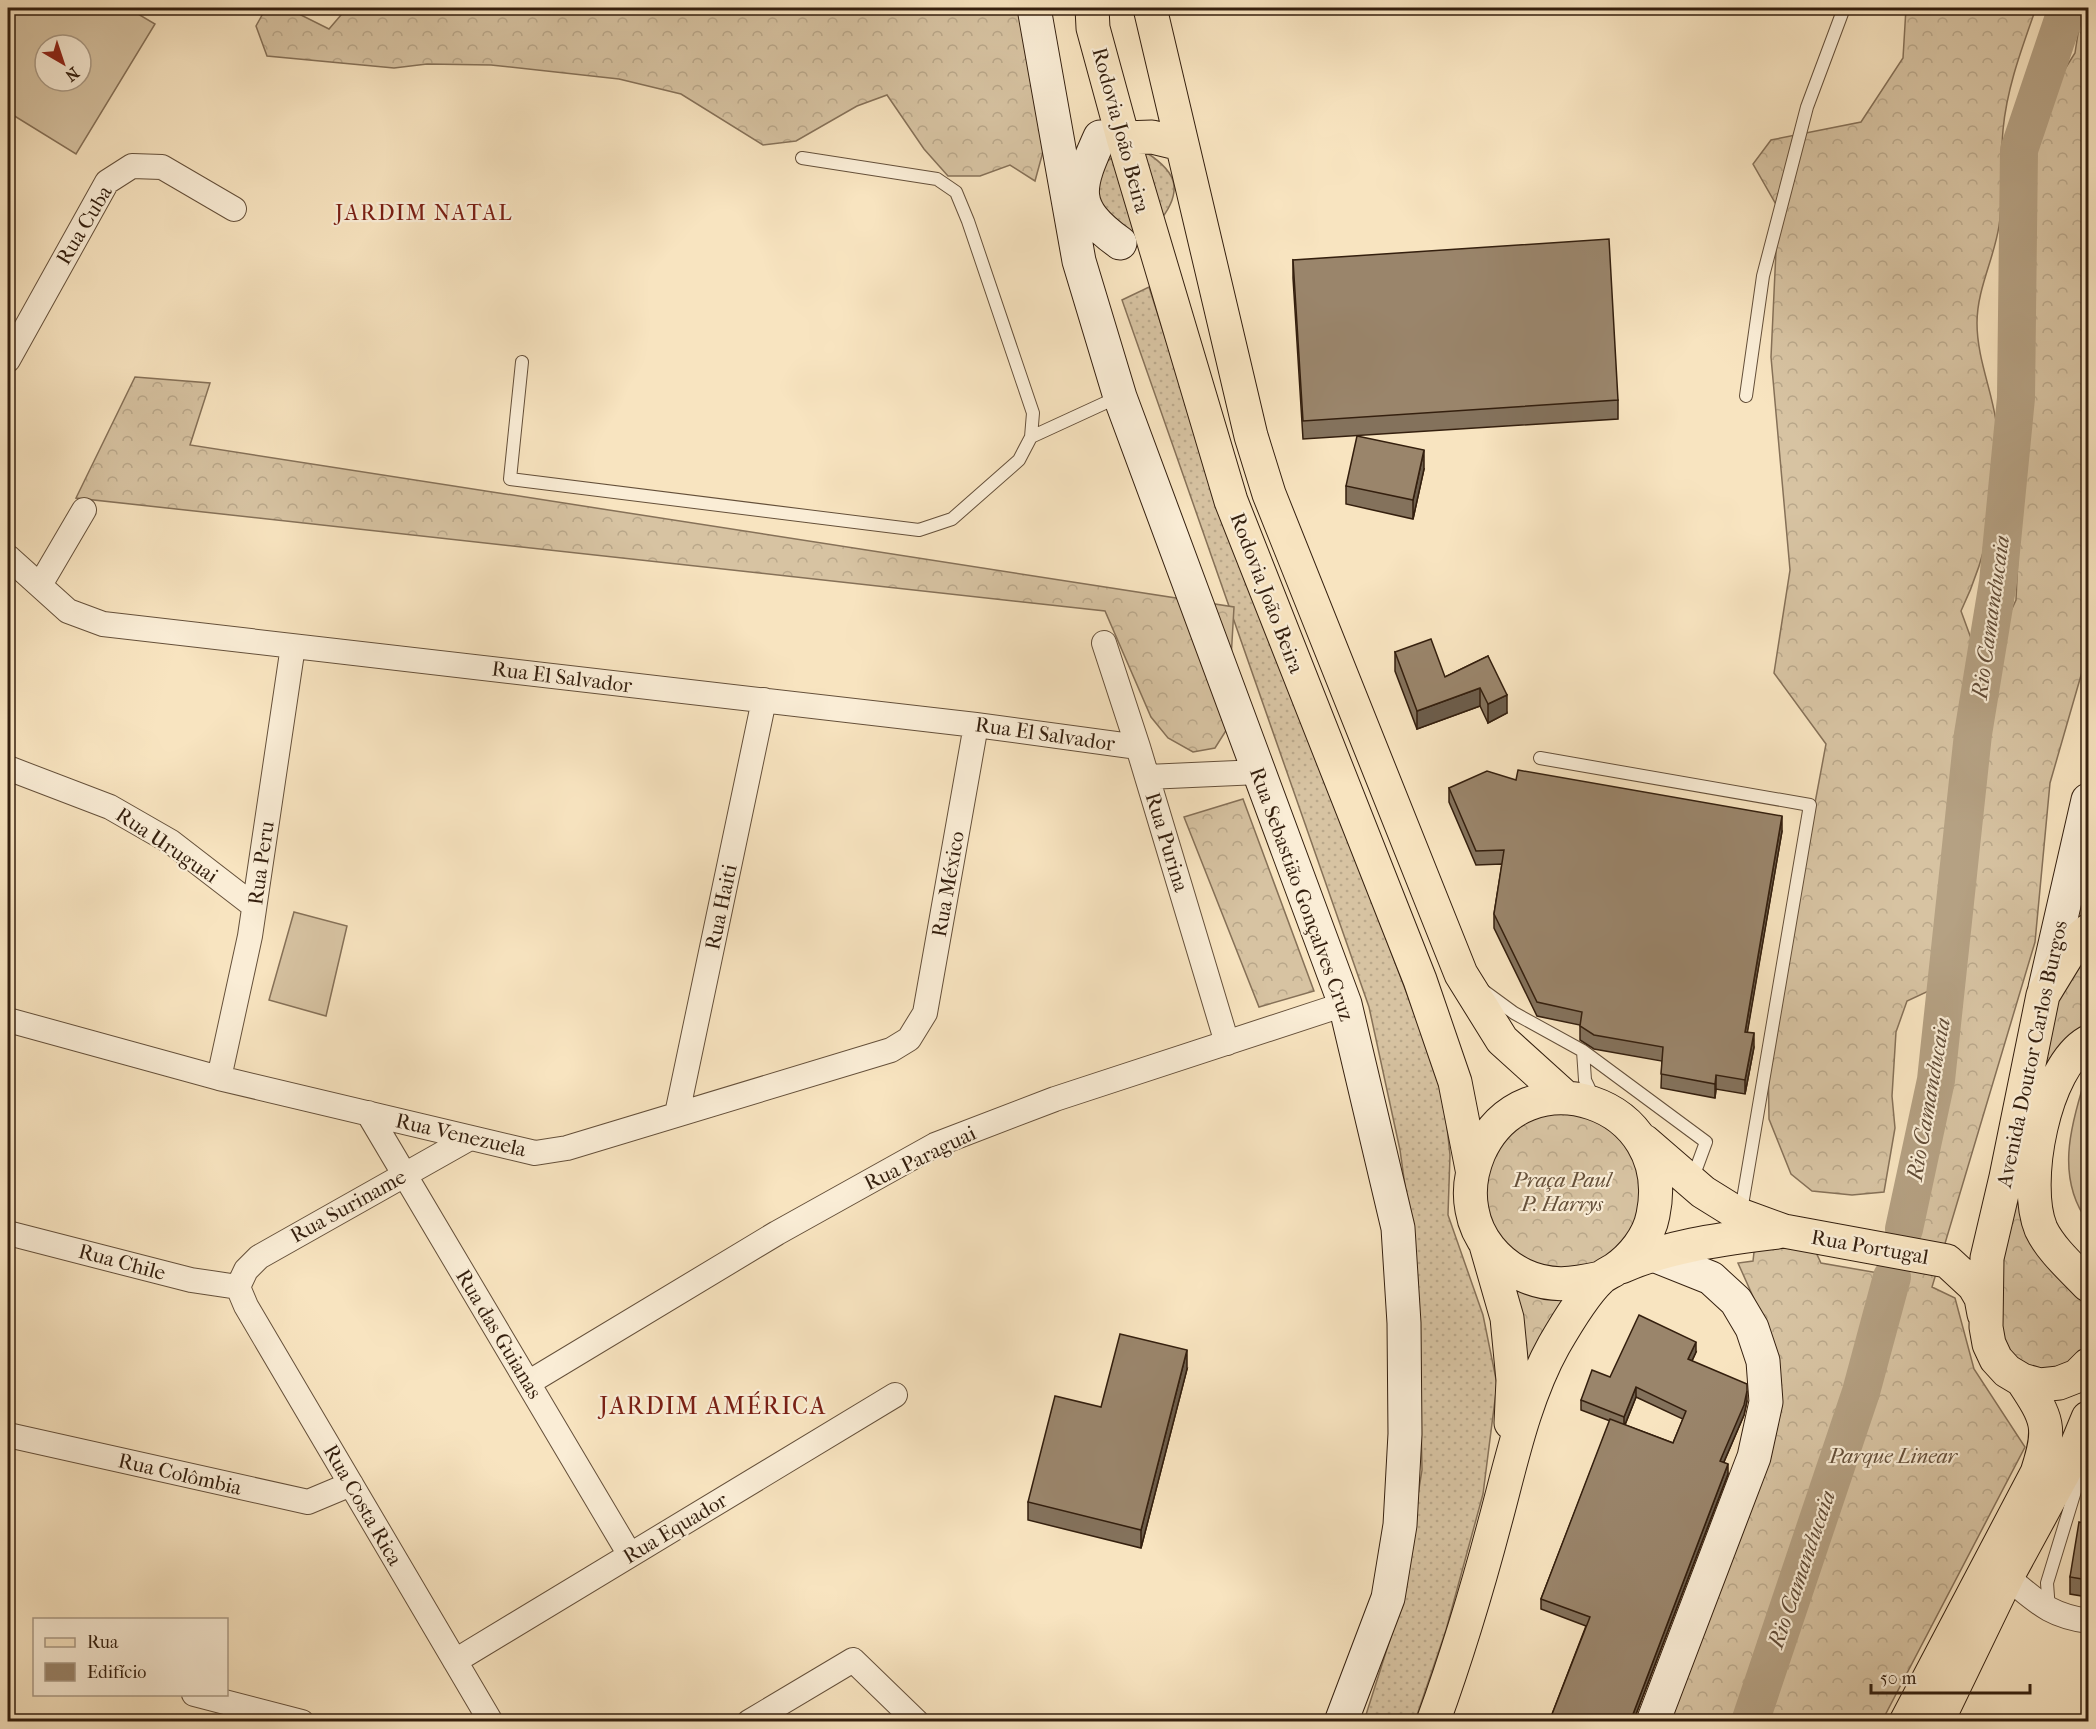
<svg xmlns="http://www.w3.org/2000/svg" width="2096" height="1729" font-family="'IM FELL French Canon',serif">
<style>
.grass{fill:url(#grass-dots);stroke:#867158;stroke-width:1.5}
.forest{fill:url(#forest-crowns);stroke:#867158;stroke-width:1.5}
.garden{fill:#d7c3a2;stroke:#867158;stroke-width:1.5;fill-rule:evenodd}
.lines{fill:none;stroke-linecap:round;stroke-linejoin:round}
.river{stroke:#b5a183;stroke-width:38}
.lane-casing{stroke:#65503a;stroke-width:14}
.street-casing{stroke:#65503a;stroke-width:26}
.secondary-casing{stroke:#341f0e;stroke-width:35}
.primary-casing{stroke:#341f0e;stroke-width:35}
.lane{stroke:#faedd6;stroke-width:12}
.street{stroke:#faedd6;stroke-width:24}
.secondary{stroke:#faedd6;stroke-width:33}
.primary{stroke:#f8e4c0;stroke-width:33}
.wall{fill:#84725c;stroke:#341f0e;stroke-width:1.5;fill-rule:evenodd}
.shaded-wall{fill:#6c5d4b;stroke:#341f0e;stroke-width:1.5}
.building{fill:#9a856b;stroke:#341f0e;stroke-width:1.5}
.labels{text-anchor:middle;stroke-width:4.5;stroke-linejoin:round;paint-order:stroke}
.street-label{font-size:21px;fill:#341f0e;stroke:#faedd6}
.park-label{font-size:21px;font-style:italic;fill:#65503a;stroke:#faedd6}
.neighbourhood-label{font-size:22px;letter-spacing:1.5px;fill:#7a1f14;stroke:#faedd6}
.water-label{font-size:22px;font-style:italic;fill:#614c37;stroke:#faedd6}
.quarter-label{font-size:24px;letter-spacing:1.5px;fill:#7a1f14;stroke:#faedd6}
</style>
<defs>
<pattern id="grass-dots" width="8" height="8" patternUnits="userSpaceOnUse" patternTransform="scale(1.5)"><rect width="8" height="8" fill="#d7c3a2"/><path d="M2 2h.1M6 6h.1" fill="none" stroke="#b9a78a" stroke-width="1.8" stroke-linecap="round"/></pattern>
<pattern id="forest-crowns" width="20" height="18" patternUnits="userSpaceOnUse" patternTransform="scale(1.5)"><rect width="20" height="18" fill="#d7c3a2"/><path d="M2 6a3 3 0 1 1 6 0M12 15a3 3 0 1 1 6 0" fill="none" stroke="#b9a78a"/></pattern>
</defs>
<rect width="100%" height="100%" fill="#f8e4c0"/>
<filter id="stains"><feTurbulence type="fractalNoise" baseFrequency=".00333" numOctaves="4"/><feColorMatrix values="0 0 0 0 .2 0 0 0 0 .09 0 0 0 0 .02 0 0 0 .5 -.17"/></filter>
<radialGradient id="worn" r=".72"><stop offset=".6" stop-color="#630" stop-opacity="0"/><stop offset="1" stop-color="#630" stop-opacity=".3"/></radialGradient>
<!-- grass -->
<path class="grass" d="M 1139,148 C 1175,169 1187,188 1158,223 Z
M 1112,158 L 1136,235 L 1110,229 L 1097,221 L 1096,169 Z
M 1149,287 L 1202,452 L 1443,1089 L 1450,1155 L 1448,1215 L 1483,1315 L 1497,1384 L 1483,1494 L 1446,1630 L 1415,1721 L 1364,1721 L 1400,1608 L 1422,1470 L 1418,1280 L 1400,1150 L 1369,1007 L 1122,300 Z"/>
<!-- forest -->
<path class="forest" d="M 266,8 L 287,8 L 329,29 L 347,8 L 1028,8 L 1050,126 L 1035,181 L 1010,165 L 980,176 L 948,176 L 924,149 L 887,95 L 857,106 L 796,141 L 763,145 L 681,94 L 619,79 L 491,65 L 427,64 L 394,68 L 267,56 L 256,26 Z
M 1906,8 L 2036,8 C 2022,48 2007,87 2003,130 C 2000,162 2004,194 1999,226 C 1994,259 1977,289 1977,323 C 1977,357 1991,388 1996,421 C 2006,479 1986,559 1961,611 L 1972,641 L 2002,630 L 2016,600 L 2030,272 L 2029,238 L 2021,205 L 2025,173 L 2032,141 L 2058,80 L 2075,53 L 2082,8 L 2088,8 L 2088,620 L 2086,658 L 2050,783 L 2035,942 L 1932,1287 L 1955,1298 L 1974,1369 L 2025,1447 L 1882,1721 L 1644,1722 L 1760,1417 L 1763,1319 L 1738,1263 L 1753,1261 L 1754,1252 L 1806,1231 L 1821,1263 L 1884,1274 L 1892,1234 L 1937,1144 L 1944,1081 L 1941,1048 L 1948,1016 L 1937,987 L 1907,1001 L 1896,1032 L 1892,1096 L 1895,1128 L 1884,1192 L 1852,1195 L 1812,1191 L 1791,1174 L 1769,1119 L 1768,1054 L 1826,744 L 1774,673 L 1790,570 L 1771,357 L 1778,208 L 1753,164 L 1771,140 L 1861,122 L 1903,58 Z
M 135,377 L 210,383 L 190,445 L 1234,607 L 1227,729 L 1215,748 L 1193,752 L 1168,738 L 1151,717 L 1105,611 L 76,498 Z
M 1243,799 L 1314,991 L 1259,1007 L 1184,817 Z
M 2088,951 L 2088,1030 L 2057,1055 L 2031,1238 L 2084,1294 C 2090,1305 2088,1314 2088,1326 C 2088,1362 2075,1360 2046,1372 L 2015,1361 L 1998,1333 L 2000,1255 L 2057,998 Z
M1484 1192a79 79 0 1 1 158 0a79 79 0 1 1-158 0Z
M 1505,1281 L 1575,1292 L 1518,1418 Z"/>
<!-- garden -->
<path class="garden" d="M 8,8 L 128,8 L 155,24 L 76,154 L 8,112 ZM 45,45 L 81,45 L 81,81 L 45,81 Z
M 294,912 L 347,926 L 326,1016 L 269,1000 Z
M 2088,1077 L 2088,1222 C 2056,1179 2070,1127 2085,1080 Z"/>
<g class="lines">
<!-- river -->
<path class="river" d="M 1904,1229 L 1936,1080 L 1973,734 L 1998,582 L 2016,398 L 2019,150 L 2067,8
M 1750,1722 L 1861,1392 L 1892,1277"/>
<!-- lane casing -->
<g class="lane-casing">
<path id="lane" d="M 522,362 L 510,479 L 919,530 L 952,519 L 1019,460 L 1031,437 L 1033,413 L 968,221 L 956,192 L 937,179 L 802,158
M 1746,396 L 1763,276 L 1807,107 L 1844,8
M 1031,437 L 1118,397
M 1540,758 L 1810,805 L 1741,1211
M 1484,991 L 1514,1013 L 1583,1051 L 1706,1142 L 1692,1180
M 1583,1051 L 1585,1080 L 1594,1099
M 2049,1610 L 2047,1583 L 2083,1465"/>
</g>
<!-- street casing -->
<g class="street-casing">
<path id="street" d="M 8,360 L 107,182 L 132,166 L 162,167 L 234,209
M 8,557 L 68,611 L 103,624 L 976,725 L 1138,747
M 40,585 L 84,510
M 1104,643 L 1138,747 L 1227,1043
M 8,768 L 110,807 L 171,842 L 254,906
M 1147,777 L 1259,772
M 8,1020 L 219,1078 L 535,1153 L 567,1148 L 891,1050 L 909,1039 L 925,1013 L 976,725
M 219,1078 L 250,936 L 293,646
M 368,1113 L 630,1555
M 677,1114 L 764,700
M 8,1233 L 191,1280 L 238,1287
M 238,1287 L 246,1306 L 491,1722
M 238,1287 L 246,1270 L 259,1257 L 470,1138
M 528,1383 L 777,1233 L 935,1145 L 1055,1099 L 1345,1004
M 8,1435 L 308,1502 L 351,1484
M 2007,1577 C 2038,1602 2048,1615 2088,1621
M 455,1661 L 895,1395
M 194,1694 L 302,1722
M 749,1722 L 853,1660 L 917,1722"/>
</g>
<!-- secondary casing -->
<g class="secondary-casing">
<path id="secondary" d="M 1034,8 L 1079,261 L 1120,397 L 1345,1004 L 1398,1228 L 1404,1323 L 1405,1434 L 1400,1525 L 1388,1598 L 1341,1722
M 1100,137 C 1077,188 1070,207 1120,243
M 2045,988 L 2088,800
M 1651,1254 L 1711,1278 L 1736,1301 L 1752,1328 L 1763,1361 L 1766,1402 L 1754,1457 L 1653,1722"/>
</g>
<!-- primary casing -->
<g class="primary-casing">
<path id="primary" d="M 1092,8 L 1093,28 L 1123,138 L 1231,501 L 1420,980 L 1455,1082 L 1472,1169
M 1150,8 L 1251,436 L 1269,494 L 1461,974 L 1502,1040 L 1565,1097
M 1123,138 L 1152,137 L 1181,144
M 2088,931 L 2076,941 L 2043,995 L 2006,1177 L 1987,1258 L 1986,1327 L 1989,1344 L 1996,1359 L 2007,1371 L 2022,1380 L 2040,1385 L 2059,1383 L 2077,1376 L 2088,1365
M 2088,1042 C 2044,1067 2022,1184 2041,1229 C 2051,1250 2073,1269 2088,1285
M 1644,1141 L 1703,1192 L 1740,1215 L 1784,1231 L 1947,1261 L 1974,1286 L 1981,1298 L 1984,1314
M 1486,1245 L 1507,1318 L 1513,1380 L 1511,1423
M 1621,1267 C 1670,1245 1725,1239 1778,1232
M 1433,1722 C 1457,1656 1477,1590 1495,1522 C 1511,1463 1524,1399 1554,1345 C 1565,1326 1584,1294 1600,1279 C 1604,1275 1609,1273 1614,1270 C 1632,1258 1649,1237 1653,1215 C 1677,1100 1524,1052 1479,1153 C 1471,1172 1468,1190 1472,1210 C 1477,1239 1497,1262 1523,1275 C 1550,1288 1573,1284 1601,1278
M 1906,1722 L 2037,1473 C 2052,1427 2048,1419 2022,1380
M 1937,1722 L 2007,1577 L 2071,1459 L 2088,1418"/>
</g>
<!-- lane -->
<use href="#lane" class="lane"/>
<!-- street -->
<use href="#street" class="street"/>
<!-- secondary -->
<use href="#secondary" class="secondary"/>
<!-- primary -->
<use href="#primary" class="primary"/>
</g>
<!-- wall -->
<path class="wall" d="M 1293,260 L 1618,400 L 1618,419 L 1303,439 L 1293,278 Z
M 1424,469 L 1413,519 L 1346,504 L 1346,486 Z
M 1395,652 L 1445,677 L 1488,656 L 1507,713 L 1488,723 L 1480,706 L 1417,729 L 1395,671 Z
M 1516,780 L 1782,831 L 1747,1032 L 1754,1047 L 1745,1094 L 1716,1089 L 1715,1098 L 1661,1088 L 1662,1061 L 1594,1049 L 1580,1040 L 1580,1025 L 1537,1016 L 1494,928 L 1494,914 L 1502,864 L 1476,865 L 1449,802 L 1449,788 Z
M 1696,1352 L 1692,1361 L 1747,1401 L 1744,1415 L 1724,1462 L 1728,1474 L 1633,1722 L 1549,1722 L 1586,1626 L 1541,1609 L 1541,1599 L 1610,1421 L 1581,1410 L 1581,1400 L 1610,1377 ZM 1636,1397 L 1683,1419 L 1673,1443 L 1625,1425 Z
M 1187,1369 L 1141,1548 L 1028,1520 L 1028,1502 Z
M 2088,1524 L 2088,1597 L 2070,1594 L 2070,1577 Z"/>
<!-- shaded-wall -->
<path class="shaded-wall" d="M 1424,450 L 1424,469 L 1413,519 L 1413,500 Z
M 1480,688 L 1480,706 L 1417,729 L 1417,711 Z
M 1507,695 L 1507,713 L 1488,723 L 1488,704 Z
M 1782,816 L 1782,831 L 1745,1046 L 1745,1032 Z
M 1754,1033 L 1754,1047 L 1745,1094 L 1745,1080 Z
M 1716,1075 L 1716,1089 L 1715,1098 L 1715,1084 Z
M 1696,1342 L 1696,1352 L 1688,1369 L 1688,1359 Z
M 1187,1350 L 1187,1369 L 1141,1548 L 1141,1530 Z
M 1636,1387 L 1636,1397 L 1624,1427 L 1624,1417 Z
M 1747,1391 L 1747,1401 L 1744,1415 L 1720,1471 L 1720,1461 Z
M 1728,1464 L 1728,1474 L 1633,1722 L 1630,1722 Z"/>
<!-- building -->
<path class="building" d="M 1609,239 L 1618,400 L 1303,421 L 1293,260 Z
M 1357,436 L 1424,450 L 1413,500 L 1346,486 Z
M 1431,639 L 1445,677 L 1488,656 L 1507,695 L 1488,704 L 1480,688 L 1417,711 L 1395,652 Z
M 1518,770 L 1782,816 L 1745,1032 L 1754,1033 L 1745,1080 L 1716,1075 L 1715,1084 L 1661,1074 L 1663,1047 L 1594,1035 L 1580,1026 L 1582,1012 L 1537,1002 L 1494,914 L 1504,850 L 1476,851 L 1449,788 L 1487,771 L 1516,780 Z
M 1639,1315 L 1696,1342 L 1688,1359 L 1747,1384 L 1747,1391 L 1744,1405 L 1720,1461 L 1728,1464 L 1630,1722 L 1549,1722 L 1590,1617 L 1541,1599 L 1610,1419 L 1673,1443 L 1686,1411 L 1636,1387 L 1624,1417 L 1581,1400 L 1592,1370 L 1610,1377 Z
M 1120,1334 L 1187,1350 L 1141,1530 L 1028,1502 L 1055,1396 L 1101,1407 Z
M 2079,1522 L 2088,1524 L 2088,1580 L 2070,1577 Z"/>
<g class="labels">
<!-- street labels -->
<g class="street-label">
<text transform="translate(1121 130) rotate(75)" y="7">Rodovia João Beira</text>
<text transform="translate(84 225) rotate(-59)" y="7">Rua Cuba</text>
<text transform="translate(1267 593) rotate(69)" y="7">Rodovia João Beira</text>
<text transform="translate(562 677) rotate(7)" y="7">Rua El Salvador</text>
<text transform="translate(1045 734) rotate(8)" y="7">Rua El Salvador</text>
<text transform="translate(1167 842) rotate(73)" y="7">Rua Purina</text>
<text transform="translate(167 845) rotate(34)" y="7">Rua Uruguai</text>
<text transform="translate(261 863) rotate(-82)" y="7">Rua Peru</text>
<text transform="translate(948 884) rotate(-80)" y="7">Rua México</text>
<text transform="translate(1302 894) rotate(70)" y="7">Rua Sebastião Gonçalves Cruz</text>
<text transform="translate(721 907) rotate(-78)" y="7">Rua Haiti</text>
<text transform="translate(2032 1054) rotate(-78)" y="7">Avenida Doutor Carlos Burgos</text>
<text transform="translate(461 1135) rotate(13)" y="7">Rua Venezuela</text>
<text transform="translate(920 1158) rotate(-26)" y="7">Rua Paraguai</text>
<text transform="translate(348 1206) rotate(-29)" y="7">Rua Suriname</text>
<text transform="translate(1870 1247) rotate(10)" y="7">Rua Portugal</text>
<text transform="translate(122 1262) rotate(15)" y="7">Rua Chile</text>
<text transform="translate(499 1334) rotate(59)" y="7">Rua das Guianas</text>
<text transform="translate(180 1474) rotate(13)" y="7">Rua Colômbia</text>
<text transform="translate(363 1505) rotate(60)" y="7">Rua Costa Rica</text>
<text transform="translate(675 1528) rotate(-31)" y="7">Rua Equador</text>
</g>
<!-- park labels -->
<g class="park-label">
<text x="1562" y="1187">Praça Paul<tspan x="1562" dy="24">P. Harrys</tspan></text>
<text x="1893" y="1463">Parque Linear</text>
</g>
<!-- neighbourhood labels -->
<g class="neighbourhood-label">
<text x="424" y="220">JARDIM NATAL</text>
</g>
<!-- water labels -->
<g class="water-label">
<text transform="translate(1990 617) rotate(-82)" y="8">Rio Camanducaia</text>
<text transform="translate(1928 1099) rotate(-80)" y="8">Rio Camanducaia</text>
<text transform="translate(1801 1569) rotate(-71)" y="8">Rio Camanducaia</text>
</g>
<!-- quarter labels -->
<g class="quarter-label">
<text x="713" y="1414">JARDIM AMÉRICA</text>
</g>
</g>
<!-- margin -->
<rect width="2096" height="1729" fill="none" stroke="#f8e4c0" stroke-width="30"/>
<rect x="9" y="9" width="2078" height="1711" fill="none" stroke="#341f0e" stroke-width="3"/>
<rect x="15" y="15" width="2066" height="1699" fill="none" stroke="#341f0e" stroke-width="1.5"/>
<!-- legend -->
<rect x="33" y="1618" width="195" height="78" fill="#faedd6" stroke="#ab9b86" stroke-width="1.5"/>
<rect x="45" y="1638" width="30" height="9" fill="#f8e4c0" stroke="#ab9b86" stroke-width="1.5"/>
<text x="87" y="1648" font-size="18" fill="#341f0e">Rua</text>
<rect x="45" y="1663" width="30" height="18" fill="#9a856b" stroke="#ab9b86" stroke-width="1.5"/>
<text x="87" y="1678" font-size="18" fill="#341f0e">Edifício</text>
<!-- north arrow -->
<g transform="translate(63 63) rotate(141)"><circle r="28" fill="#faedd6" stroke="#ab9b86" stroke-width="1.5"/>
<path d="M0-4.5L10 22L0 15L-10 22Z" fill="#8f2418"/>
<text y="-9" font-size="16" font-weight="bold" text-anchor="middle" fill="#341f0e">N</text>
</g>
<!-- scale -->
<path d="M1871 1684v9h159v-9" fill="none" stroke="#341f0e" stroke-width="3"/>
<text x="1880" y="1684" font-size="18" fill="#341f0e" stroke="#faedd6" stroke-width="4.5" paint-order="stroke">50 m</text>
<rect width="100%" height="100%" filter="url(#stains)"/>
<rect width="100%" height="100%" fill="url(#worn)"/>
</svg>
